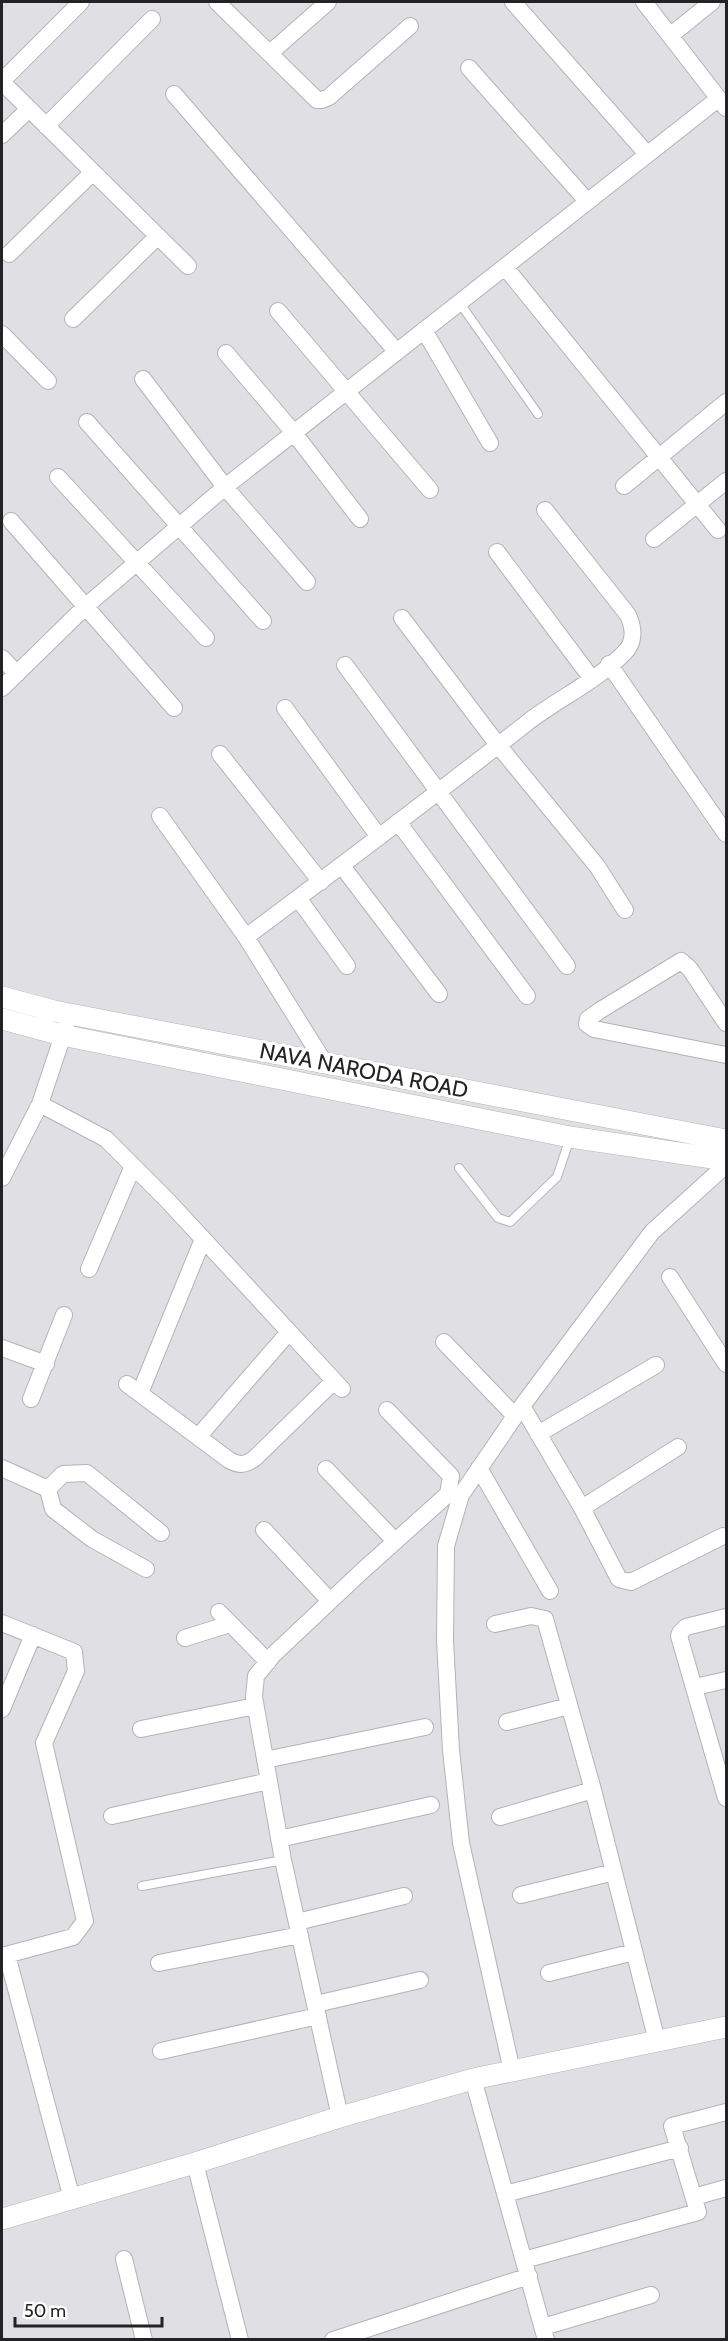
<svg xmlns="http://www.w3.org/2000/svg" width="728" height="2341" font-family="Cabin,sans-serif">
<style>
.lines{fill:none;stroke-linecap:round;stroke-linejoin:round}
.service-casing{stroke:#b3b3b7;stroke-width:10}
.minor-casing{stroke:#b3b3b7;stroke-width:18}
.tertiary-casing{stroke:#b3b3b7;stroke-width:22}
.service{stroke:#fff;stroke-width:8}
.minor{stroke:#fff;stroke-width:16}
.tertiary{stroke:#fff;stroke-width:21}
.labels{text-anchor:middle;stroke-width:6;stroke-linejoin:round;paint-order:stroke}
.street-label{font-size:22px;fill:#232325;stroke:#fff}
</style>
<rect width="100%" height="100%" fill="#e0e0e4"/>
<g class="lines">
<!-- service casing -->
<g class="service-casing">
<path id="service" d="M 459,302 L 538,414
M 459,1168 L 498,1218 L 510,1222 L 557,1177 L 570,1138
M 142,1886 L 283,1860"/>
</g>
<!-- minor casing -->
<g class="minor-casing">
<path id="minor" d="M 217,2 L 317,100 L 322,100 L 329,97 L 410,26
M 513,2 L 647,154
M 644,2 L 726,108
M 671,35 L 712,2
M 270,53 L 328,2
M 469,68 L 587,201
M 2,81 L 81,2
M 2,82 L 188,266
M 174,94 L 397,352
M 46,126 L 152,19
M 2,135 L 29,109
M 9,254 L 93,172
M 505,267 L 718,530
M 278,311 L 430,490
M 73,319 L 158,236
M 424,330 L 490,443
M 2,334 L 48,381
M 226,353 L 294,433 L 360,519
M 143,379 L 225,487 L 307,582
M 87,422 L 263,621
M 58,477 L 206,638
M 624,486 L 726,402
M 11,521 L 174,708
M 654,539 L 726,481
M 497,552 L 592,679
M 402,618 L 498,745 L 597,866 L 625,910
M 2,658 L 17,674
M 609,664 L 726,834
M 345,665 L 567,966
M 2,688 L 86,606 L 225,487 L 718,99
M 285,708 L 379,837
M 220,754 L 321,882
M 160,816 L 246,937
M 398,822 L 527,996
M 342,866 L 439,994
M 298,898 L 347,966
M 726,1023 L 690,969 L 681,961 L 599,1011 L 588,1019 L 587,1024 L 594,1029 L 726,1055
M 324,1062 L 246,937 C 341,866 435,795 528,722 C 558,699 598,680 624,653 C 635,643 634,628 628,615 L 545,510
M 40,1104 L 106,1139 L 168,1201 L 342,1389
M 2,1178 L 40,1104 L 66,1026
M 89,1269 L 133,1166
M 670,1277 L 726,1364
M 444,1342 L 515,1416
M 2,1348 L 46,1364
M 127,1384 L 229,1460 C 239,1466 246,1465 255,1458 L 334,1381
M 140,1393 L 203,1239
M 31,1399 L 64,1315
M 522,1406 L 582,1508 L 619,1579 L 631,1582 L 723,1536
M 538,1434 L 656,1365
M 198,1437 L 289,1332
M 2,1468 L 48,1489 L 63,1474 L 87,1473 L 161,1533
M 479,1468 L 550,1591
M 326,1469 L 395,1541
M 48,1489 L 53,1509 L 92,1539 L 146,1569
M 582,1508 L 678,1447
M 264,1530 L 330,1601
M 219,1612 L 268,1662
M 726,1617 L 686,1627 L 680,1633 L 679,1636 L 726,1798
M 2,1623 L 74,1652 L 76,1671 L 44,1743 L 85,1921 L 73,1937 L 2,1956
M 495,1624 L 531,1616 L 545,1619 L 593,1790 L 657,2041
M 185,1638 L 230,1624
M 695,1687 L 726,1680
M 2,1709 L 33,1635
M 507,1722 L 569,1706
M 141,1729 L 255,1706
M 265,1760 L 425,1727
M 112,1816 L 269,1781
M 500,1817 L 593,1790
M 279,1839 L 431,1805
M 521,1895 L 614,1872
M 297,1922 L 404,1896
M 7,1955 L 72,2199
M 159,1963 L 300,1935
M 549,1973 L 634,1952
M 316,2004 L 420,1980
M 161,2051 L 318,2016
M 512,2071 L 461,1843 L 451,1750 L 445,1641 L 446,1546 L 461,1495 L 522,1406 L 652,1232 L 726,1165
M 473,2079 L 546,2340
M 340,2117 L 283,1860 L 254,1697 L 256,1676 L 273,1655 L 360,1573 L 448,1494 L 451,1476 L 387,1410
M 195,2163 L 240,2340
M 505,2194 L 680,2148
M 694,2197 L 726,2188
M 124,2259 L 144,2340
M 524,2260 L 698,2212 L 672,2126 L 726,2112
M 543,2327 L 651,2295
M 333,2340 L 529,2276"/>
</g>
<!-- tertiary casing -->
<g class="tertiary-casing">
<path id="tertiary" d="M 2,997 L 54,1011 L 726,1140
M 2,1019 L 62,1035 L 570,1137 L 726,1160
M 2,2219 L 195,2163 L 340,2117 L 473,2079 L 726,2027"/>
</g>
<!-- service -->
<use href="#service" class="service"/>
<!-- minor -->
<use href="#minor" class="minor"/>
<!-- tertiary -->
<use href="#tertiary" class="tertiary"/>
</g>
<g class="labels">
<!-- street labels -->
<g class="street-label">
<text transform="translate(364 1070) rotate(11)" y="8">NAVA NARODA ROAD</text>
</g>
</g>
<!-- border -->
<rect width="728" height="2341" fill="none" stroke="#232325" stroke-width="6"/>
<!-- scale -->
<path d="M15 2317v9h147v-9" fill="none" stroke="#232325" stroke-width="3"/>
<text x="24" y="2317" font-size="18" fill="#232325" stroke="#ffffff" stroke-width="4.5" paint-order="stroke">50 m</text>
</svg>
